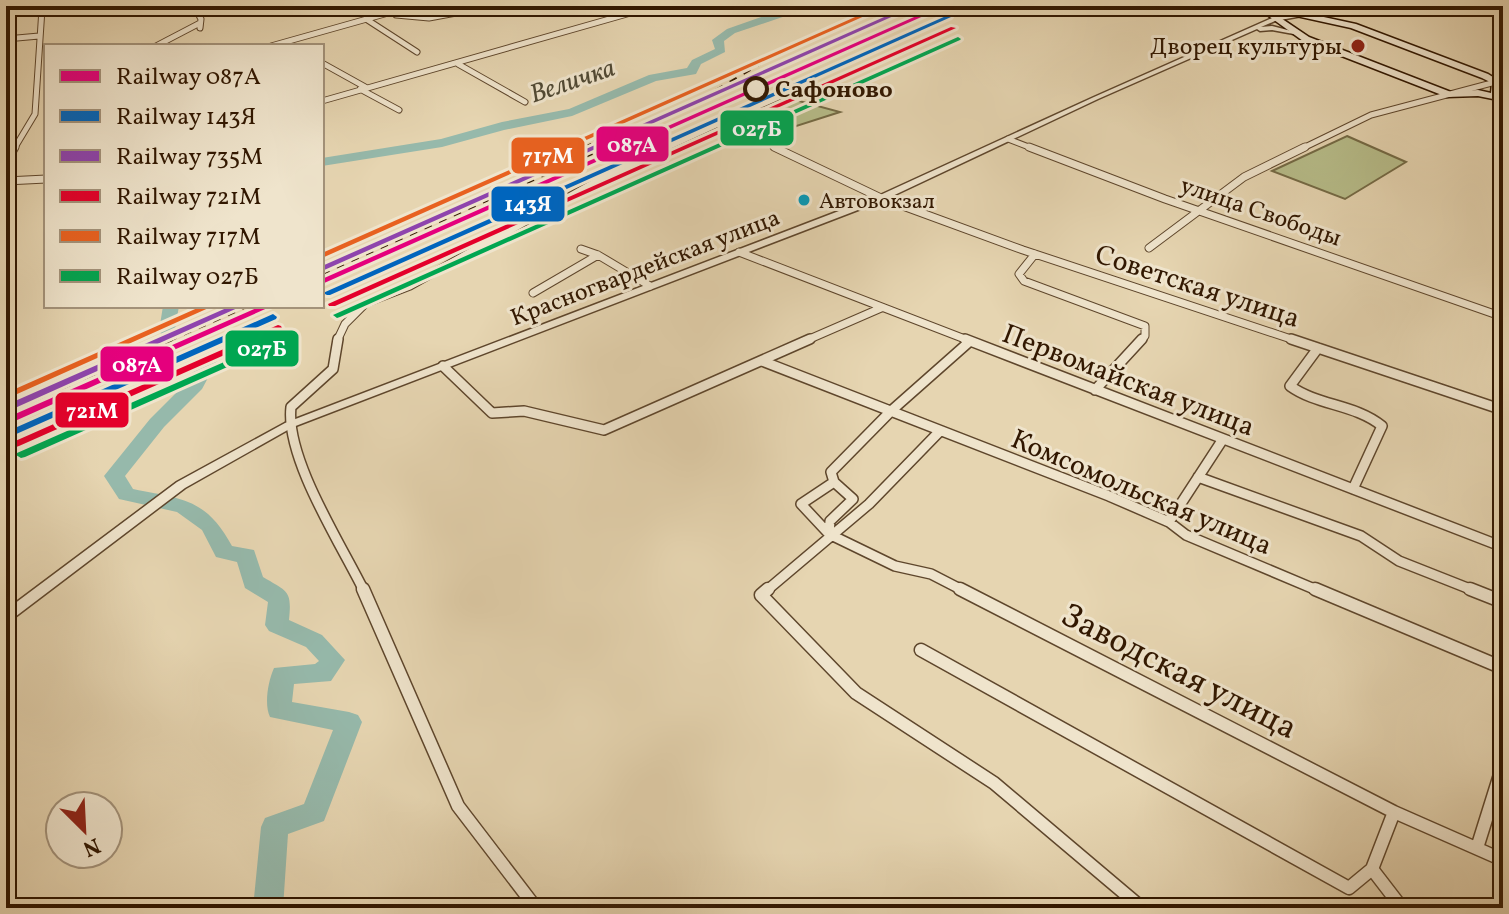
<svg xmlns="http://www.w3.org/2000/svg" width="1509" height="914" font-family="Vollkorn,serif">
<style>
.green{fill:#b7bd8a;stroke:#746a45;stroke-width:2}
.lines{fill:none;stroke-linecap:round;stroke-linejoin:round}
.river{fill:#96b9ab;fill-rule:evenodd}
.minor-far3-casing{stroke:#5e462c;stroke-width:7}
.minor-far2-casing{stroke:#5e462c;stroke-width:9}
.minor-far1-casing{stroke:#5e462c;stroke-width:12}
.minor-casing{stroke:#5e462c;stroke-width:15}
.tertiary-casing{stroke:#5e462c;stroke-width:3}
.secondary-casing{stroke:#311700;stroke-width:3}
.minor-far3{stroke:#efe4cc;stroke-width:5}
.minor-far2{stroke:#efe4cc;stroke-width:7}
.minor-far1{stroke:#efe4cc;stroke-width:9}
.minor{stroke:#efe4cc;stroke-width:12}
.tertiary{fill:#efe4cc;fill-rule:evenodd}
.secondary{fill:#efe4cc;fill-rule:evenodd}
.rail-far1{stroke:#311700;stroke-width:2;stroke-dasharray:8 8;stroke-linecap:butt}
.rail{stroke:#311700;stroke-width:3;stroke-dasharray:14 14;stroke-linecap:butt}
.rail-1-casing{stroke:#efe4cc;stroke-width:6}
.rail-2-casing{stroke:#efe4cc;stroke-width:6}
.rail-3-casing{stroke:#efe4cc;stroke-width:6}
.rail-4-casing{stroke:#efe4cc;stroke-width:6}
.rail-5-casing{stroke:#efe4cc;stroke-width:6}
.rail-6-casing{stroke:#efe4cc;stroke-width:6}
.rail-1{fill:#e5007d;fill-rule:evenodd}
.rail-2{fill:#0065bd;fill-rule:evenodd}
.rail-3{fill:#8e44ad;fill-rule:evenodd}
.rail-4{fill:#e4002b;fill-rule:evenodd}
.rail-5{fill:#e86120;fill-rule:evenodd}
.rail-6{fill:#00a651;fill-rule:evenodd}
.poi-dot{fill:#8f2418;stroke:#efe4cc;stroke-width:3}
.stop-dot{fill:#efe4cc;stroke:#311700;stroke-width:4}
.bus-dot{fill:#059ab9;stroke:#efe4cc;stroke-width:3}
.labels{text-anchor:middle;stroke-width:6;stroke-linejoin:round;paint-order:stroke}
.far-bus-label{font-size:22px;fill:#311700;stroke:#efe4cc;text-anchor:start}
.far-poi-label{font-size:24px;fill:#311700;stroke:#efe4cc;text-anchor:end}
.far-stop-label{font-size:24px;font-weight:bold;fill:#311700;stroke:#efe4cc;text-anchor:start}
.far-street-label{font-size:24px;fill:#311700;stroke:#efe4cc}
.far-water-label{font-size:26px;font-style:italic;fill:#4f4833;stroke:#efe4cc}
.street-label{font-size:28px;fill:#311700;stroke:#efe4cc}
.near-street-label{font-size:34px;fill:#311700;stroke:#efe4cc}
.line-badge{stroke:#efe4cc;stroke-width:3}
.badge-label{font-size:22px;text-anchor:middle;font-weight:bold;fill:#fff}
</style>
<rect width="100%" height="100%" fill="#e6d5b1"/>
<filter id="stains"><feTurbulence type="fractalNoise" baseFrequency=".0025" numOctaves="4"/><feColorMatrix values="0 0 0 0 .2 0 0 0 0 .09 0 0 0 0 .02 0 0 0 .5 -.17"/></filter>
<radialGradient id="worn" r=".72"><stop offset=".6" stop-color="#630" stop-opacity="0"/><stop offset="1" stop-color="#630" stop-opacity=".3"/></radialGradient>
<!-- green -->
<path class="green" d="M 788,98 L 840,112 L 796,126 L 788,137 L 763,136 L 742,123 C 757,112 773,109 788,98 Z
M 1347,136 L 1406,162 L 1345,199 L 1272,171 Z"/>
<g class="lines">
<!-- river -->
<path class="river" d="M 792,6 L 815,6 L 735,33 L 724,41 L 725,52 L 701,64 L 696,74 L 656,81 L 572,116 L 504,130 L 442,147 L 322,166 L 322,158 L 441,139 L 502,122 L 569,109 L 649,75 L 687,68 L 692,60 L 715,49 L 712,40 L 727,29 Z
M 163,306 L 179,306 L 174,335 L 162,335 L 159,331 Z
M 208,356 L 217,361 L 202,389 L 164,427 L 125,476 L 133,489 C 182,499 206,498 232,546 L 254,550 L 263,577 C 288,592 292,590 289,620 L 322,635 L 345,660 L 331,681 L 294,684 L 292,702 L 349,712 L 358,715 L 362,722 L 324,821 L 288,834 L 283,908 L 253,908 L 261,827 L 265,818 L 304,804 L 333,730 L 270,717 C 264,705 268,681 274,668 L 315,664 L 319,661 L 306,647 L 269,631 L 265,625 L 268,602 L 245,588 L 237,562 L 216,557 L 202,530 L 177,512 L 119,499 L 104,476 L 150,419 L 187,382 L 202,357 Z"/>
<!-- minor-far3 casing -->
<g class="minor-far3-casing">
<path id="minor-far3" d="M 194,6 L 201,19 L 200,28
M 396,15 L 429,18 L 494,6
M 366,19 L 417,52
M 6,39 L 39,36
M 156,46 L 200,23
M 271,46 L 413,6
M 322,63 L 367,88
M 458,64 L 525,102
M 360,89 L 399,110
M 322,101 L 655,6
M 1008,139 L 1034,149
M 14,149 L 35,114 L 42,9
M 664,149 L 727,120
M 779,149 L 727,120 L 797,89
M 1301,149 L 1371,115 L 1503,80"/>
</g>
<!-- minor-far2 casing -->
<g class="minor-far2-casing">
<path id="minor-far2" d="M 774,147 L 881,198 L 1023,250 L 1297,341
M 1029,147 L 1165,199 L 1503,317
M 6,163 L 15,147
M 6,181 L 46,179
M 1498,238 L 1503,232
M 1149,248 L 1244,177 L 1305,147
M 581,249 L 598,255 L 650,286
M 739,252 L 970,341
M 1035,254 L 1019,274 L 1024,281 L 1145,326 L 1145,336 L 1140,341
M 533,293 L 598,255
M 337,341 L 345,324 L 366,303 L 410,286 L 612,173 L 668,147
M 805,341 L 881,308"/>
</g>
<!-- minor-far1 casing -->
<g class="minor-far1-casing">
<path id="minor-far1" d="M 338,339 L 333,369 L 291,407 C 285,458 341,544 364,591
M 965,339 L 1503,547
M 1291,339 L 1503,410
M 1318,348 L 1290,386 C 1318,406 1355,404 1382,426 L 1353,489
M 762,361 L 1109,496 L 1169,522 L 1186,535 L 1319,591
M 443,366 L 492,413 L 524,411 L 604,430 L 810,339
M 1095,390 L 1142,339
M 1198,477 L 1361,536 L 1399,561 L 1475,591
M 834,482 L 853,499 L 830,521 L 829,534 L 801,504 Z
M 834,482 L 831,472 L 891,411 L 969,342
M 1169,522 L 1223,439
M 829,534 L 895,566 L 931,574 L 964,591
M 766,591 L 869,504 L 940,431"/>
</g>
<!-- minor casing -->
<g class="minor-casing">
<path id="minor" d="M 363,589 L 458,806 L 536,908
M 768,589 L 761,595 L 856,693 L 994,783 L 1142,908
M 960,589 L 1394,812 L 1503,860
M 1315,589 L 1503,668
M 1470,589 L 1503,602
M 921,650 L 1349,888 L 1372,869
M 1394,812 L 1372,869 L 1402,908
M 1477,848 L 1503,765"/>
</g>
<!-- tertiary casing -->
<g class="tertiary-casing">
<path id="tertiary" d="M 1300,13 L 1302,14 L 1302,16 L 1275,21 L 1261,27 L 1272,26 L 1299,33 L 1299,35 L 1272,30 L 1260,31 L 1257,29 L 1098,99 L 884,200 L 293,427 L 185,488 L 11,620 L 6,622 L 6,610 L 177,482 L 285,423 L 878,196 L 1094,97 L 1272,18 Z"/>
</g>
<!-- secondary casing -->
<g class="secondary-casing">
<path id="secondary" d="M 1255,6 L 1273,6 L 1356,24 L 1488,74 L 1501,82 L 1498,91 L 1503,95 L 1503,101 L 1478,96 L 1447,97 L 1303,41 ZM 1269,10 L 1351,28 L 1482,78 L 1492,83 L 1491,93 L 1478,90 L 1451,92 L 1309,37 Z"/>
</g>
<!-- minor-far3 -->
<use href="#minor-far3" class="minor-far3"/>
<!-- minor-far2 -->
<use href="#minor-far2" class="minor-far2"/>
<!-- minor-far1 -->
<use href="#minor-far1" class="minor-far1"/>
<!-- minor -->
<use href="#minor" class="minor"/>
<!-- tertiary -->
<use href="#tertiary" class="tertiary"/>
<!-- secondary -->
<use href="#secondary" class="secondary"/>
<!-- rail-far1 -->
<path class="rail-far1" d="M 702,98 L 809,36
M 584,147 L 695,101
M 549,158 L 594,141
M 322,274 L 601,150
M 169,341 L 249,306"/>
<!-- rail -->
<path class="rail" d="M 6,413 L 173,339"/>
<!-- rail-1 casing -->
<g class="rail-1-casing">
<path id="rail-1" d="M 939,6 L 946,6 L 322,284 L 322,279 Z
M 261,306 L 272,306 L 6,425 L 6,418 Z"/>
</g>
<!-- rail-2 casing -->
<g class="rail-2-casing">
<path id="rail-2" d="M 946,16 L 951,17 L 330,295 L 327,295 L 323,293 Z
M 273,314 L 277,317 L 276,319 L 14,435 L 11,436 L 6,433 L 8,431 Z"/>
</g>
<!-- rail-3 casing -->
<g class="rail-3-casing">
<path id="rail-3" d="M 909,6 L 916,6 L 322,271 L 322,266 Z
M 231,306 L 242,306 L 6,412 L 6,405 Z"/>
</g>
<!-- rail-4 casing -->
<g class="rail-4-casing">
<path id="rail-4" d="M 951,27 L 956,28 L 335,306 L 329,306 L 328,304 Z
M 278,325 L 281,326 L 282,328 L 281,330 L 19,446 L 16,447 L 11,444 L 13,442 Z"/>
</g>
<!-- rail-5 casing -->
<g class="rail-5-casing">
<path id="rail-5" d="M 880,6 L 887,6 L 322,258 L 322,253 Z
M 202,306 L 213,306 L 6,399 L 6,393 Z"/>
</g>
<!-- rail-6 casing -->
<g class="rail-6-casing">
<path id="rail-6" d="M 958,37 L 961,39 L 960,40 L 340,317 L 337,318 L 333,315 Z
M 283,336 L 286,337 L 287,339 L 286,341 L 25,457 L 21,458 L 16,455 L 17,453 Z"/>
</g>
<!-- rail-1 -->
<use href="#rail-1" class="rail-1"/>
<!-- rail-2 -->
<use href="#rail-2" class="rail-2"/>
<!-- rail-3 -->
<use href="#rail-3" class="rail-3"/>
<!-- rail-4 -->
<use href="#rail-4" class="rail-4"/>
<!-- rail-5 -->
<use href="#rail-5" class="rail-5"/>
<!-- rail-6 -->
<use href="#rail-6" class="rail-6"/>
</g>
<!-- markers -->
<circle class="poi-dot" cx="1358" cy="46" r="8"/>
<circle class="stop-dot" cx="756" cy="89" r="11"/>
<circle class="bus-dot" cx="804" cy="200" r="7"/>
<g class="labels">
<!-- far-bus labels -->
<g class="far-bus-label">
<text x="819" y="208">Автовокзал</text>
</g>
<!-- far-poi labels -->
<g class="far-poi-label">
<text x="1342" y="54">Дворец культуры</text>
</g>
<!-- far-stop labels -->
<g class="far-stop-label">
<text x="775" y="97">Сафоново</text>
</g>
<!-- far-street labels -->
<g class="far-street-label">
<text transform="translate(1261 211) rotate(19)" y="8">улица Свободы</text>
<text transform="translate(645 267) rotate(-21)" y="8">Красногвардейская улица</text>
</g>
<!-- far-water labels -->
<g class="far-water-label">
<text transform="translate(572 80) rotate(-19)" y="9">Величка</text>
</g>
<!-- street labels -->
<g class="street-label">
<text transform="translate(1198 285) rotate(18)" y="10">Советская улица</text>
<text transform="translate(1129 379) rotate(21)" y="10">Первомайская улица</text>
<text transform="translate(1142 491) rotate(23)" y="10">Комсомольская улица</text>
</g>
<!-- near-street labels -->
<g class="near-street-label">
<text transform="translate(1180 670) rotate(27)" y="12">Заводская улица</text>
</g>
</g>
<g class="line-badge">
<rect x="719" y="109" width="76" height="38" rx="8" fill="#00a651"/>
<rect x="595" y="125" width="75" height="38" rx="8" fill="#e5007d"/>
<rect x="510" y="136" width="76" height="39" rx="8" fill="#e86120"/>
<rect x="490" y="185" width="76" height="38" rx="8" fill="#0065bd"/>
<rect x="224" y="329" width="76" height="39" rx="8" fill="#00a651"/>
<rect x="99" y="345" width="76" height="38" rx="8" fill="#e5007d"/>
<rect x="54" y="391" width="76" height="38" rx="8" fill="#e4002b"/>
</g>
<g class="badge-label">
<text x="757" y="136">027Б</text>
<text x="632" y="152">087А</text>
<text x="548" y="163">717М</text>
<text x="528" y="211">143Я</text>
<text x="262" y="356">027Б</text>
<text x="137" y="372">087А</text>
<text x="92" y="418">721М</text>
</g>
<!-- margin -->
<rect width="1509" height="914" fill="none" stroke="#e6d5b1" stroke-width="32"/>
<rect x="8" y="8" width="1493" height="898" fill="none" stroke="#311700" stroke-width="4"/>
<rect x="16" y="16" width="1477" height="882" fill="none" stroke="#311700" stroke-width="2"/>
<!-- legend -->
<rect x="44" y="44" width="280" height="264" fill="#efe4cc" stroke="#a3927a" stroke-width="2"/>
<rect x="60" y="70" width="40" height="12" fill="#e5007d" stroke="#a3927a" stroke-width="2"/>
<text x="116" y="84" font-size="24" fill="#311700">Railway 087А</text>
<rect x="60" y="110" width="40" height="12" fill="#0065bd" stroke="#a3927a" stroke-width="2"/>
<text x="116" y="124" font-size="24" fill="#311700">Railway 143Я</text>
<rect x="60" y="150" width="40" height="12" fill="#8e44ad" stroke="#a3927a" stroke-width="2"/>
<text x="116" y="164" font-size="24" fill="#311700">Railway 735М</text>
<rect x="60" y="190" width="40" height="12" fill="#e4002b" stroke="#a3927a" stroke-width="2"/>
<text x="116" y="204" font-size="24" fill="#311700">Railway 721М</text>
<rect x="60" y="230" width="40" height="12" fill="#e86120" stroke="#a3927a" stroke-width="2"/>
<text x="116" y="244" font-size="24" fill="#311700">Railway 717М</text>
<rect x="60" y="270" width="40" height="12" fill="#00a651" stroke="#a3927a" stroke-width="2"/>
<text x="116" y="284" font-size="24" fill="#311700">Railway 027Б</text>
<!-- north arrow -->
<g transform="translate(84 830) rotate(156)"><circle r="38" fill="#efe4cc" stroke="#a3927a" stroke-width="2"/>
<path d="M0-6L14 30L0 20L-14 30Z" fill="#8f2418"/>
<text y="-12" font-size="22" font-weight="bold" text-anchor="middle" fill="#311700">N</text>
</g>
<rect width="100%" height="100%" filter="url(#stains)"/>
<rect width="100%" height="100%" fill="url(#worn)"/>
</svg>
